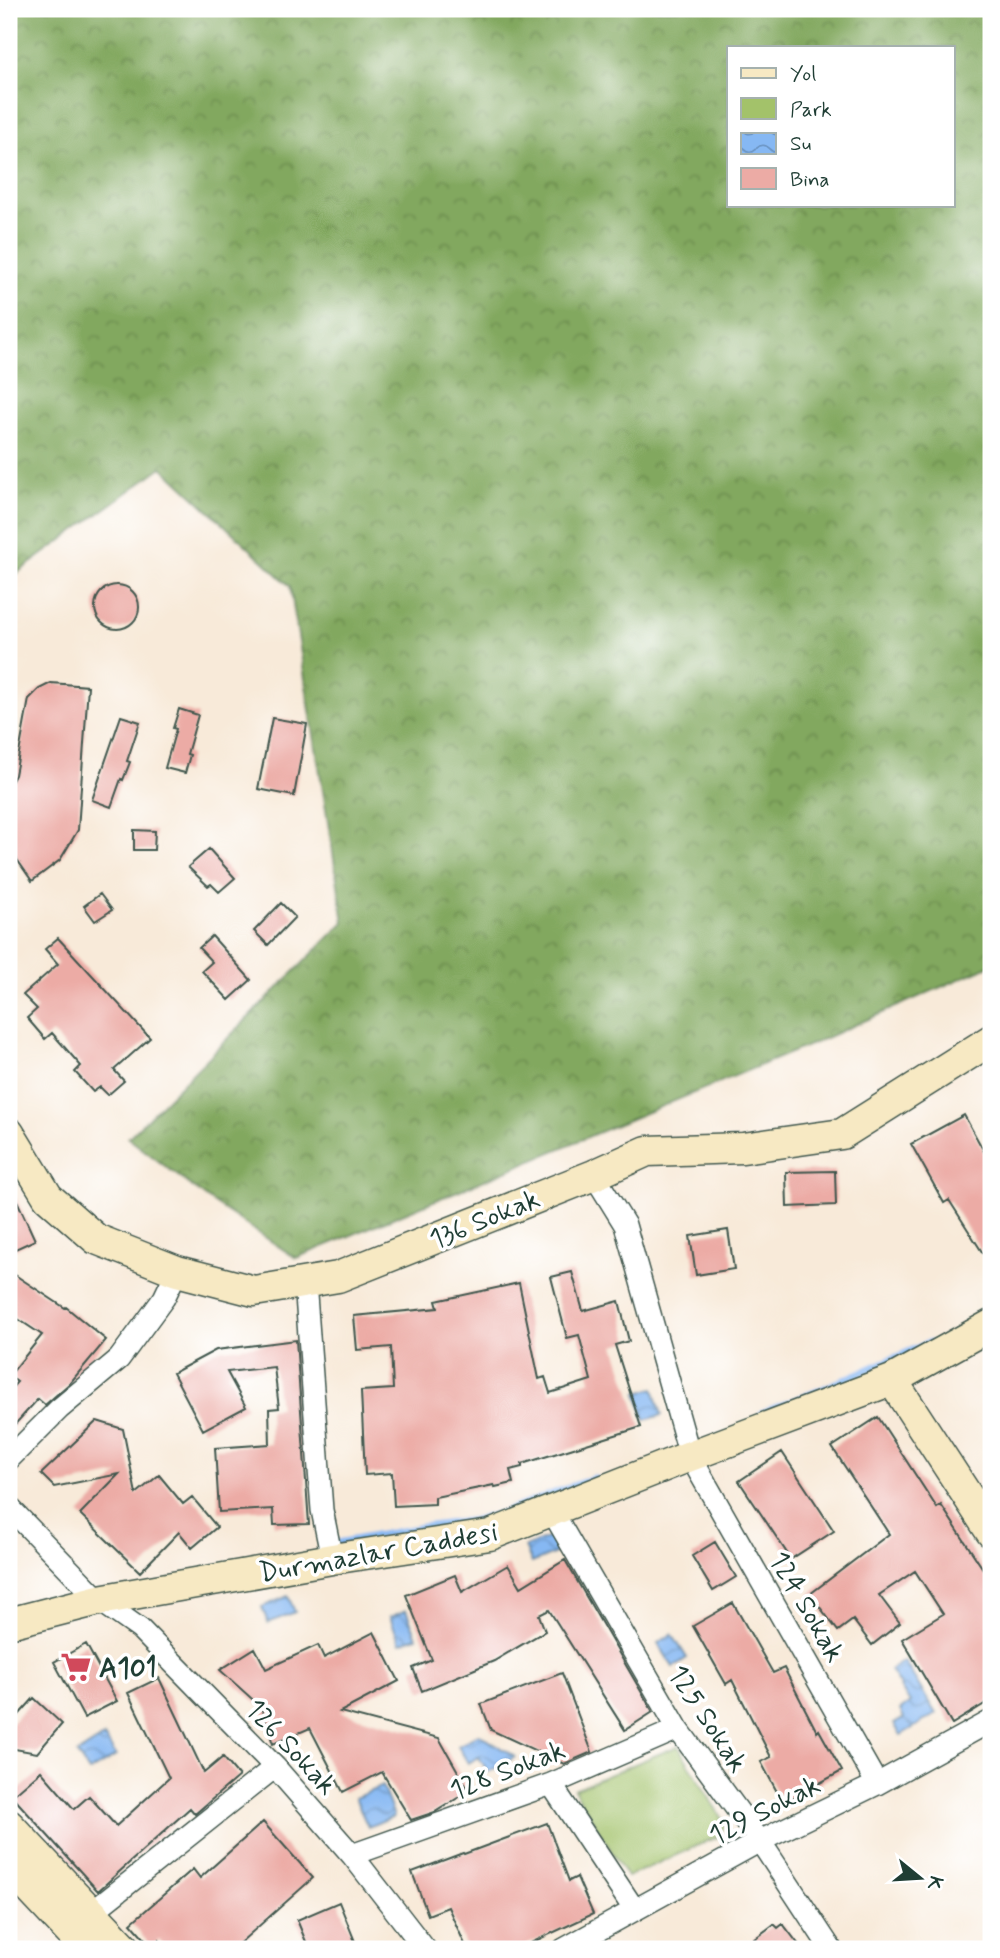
<svg xmlns="http://www.w3.org/2000/svg" width="1000" height="1958" font-family="Mynerve,sans-serif">
<style>
.forest{fill:url(#forest-crowns);stroke:#507249;stroke-width:2;fill-rule:evenodd}
.park{fill:#a3c26a;stroke:#61804f;stroke-width:2}
.water{fill:url(#water-waves);stroke:#527a94;stroke-width:2}
.lines{fill:none;stroke-linecap:round;stroke-linejoin:round}
.stream{stroke:#86b8f3;stroke-width:7}
.building{fill:#ecaba5}
.street-casing{stroke:#40574d;stroke-width:24}
.secondary-casing{stroke:#40574d;stroke-width:33}
.street{stroke:#fff;stroke-width:21}
.secondary{stroke:#f7e9c3;stroke-width:30}
.labels{text-anchor:middle;stroke-width:7;stroke-linejoin:round;paint-order:stroke}
.street-label{font-size:28px;fill:#1f3d34;stroke:#fff}
.poi-label{font-size:28px;font-weight:bold;fill:#1f3d34;stroke:#fff;text-anchor:start}
</style>
<defs>
<pattern id="forest-crowns" width="20" height="18" patternUnits="userSpaceOnUse" patternTransform="scale(1.75)"><rect width="20" height="18" fill="#82a85e"/><path d="M2 6a3 3 0 1 1 6 0M12 15a3 3 0 1 1 6 0" fill="none" stroke="#6a8a4e"/></pattern>
<pattern id="water-waves" width="16" height="10" patternUnits="userSpaceOnUse" patternTransform="scale(1.75)"><rect width="16" height="10" fill="#86b8f3"/><path d="M0 5q4-4 8 0t8 0" fill="none" stroke="#6d97c6"/></pattern>
</defs>
<rect width="100%" height="100%" fill="#fff"/>
<filter id="ink" filterUnits="userSpaceOnUse"><feTurbulence type="fractalNoise" baseFrequency=".0143" numOctaves="2"/><feDisplacementMap in="SourceGraphic" scale="14" xChannelSelector="R" yChannelSelector="G"/><feConvolveMatrix kernelMatrix="1 2 1 2 8 2 1 2 1" color-interpolation-filters="sRGB"/></filter>
<filter id="wash" filterUnits="userSpaceOnUse"><feTurbulence type="fractalNoise" baseFrequency=".00686" numOctaves="4" result="noise"/><feDisplacementMap in="SourceGraphic" scale="28" xChannelSelector="R" yChannelSelector="G"/><feGaussianBlur stdDeviation="1.57" result="paint"/><feColorMatrix in="noise" values="0 0 0 0 0 0 0 0 0 0 0 0 0 0 0 0 0 1.4 0 .05"/><feComposite in="paint" operator="in"/></filter>
<g filter="url(#wash)">
<rect width="100%" height="100%" fill="#f8ead9"/>
<!-- forest -->
<path class="forest" d="M 9,9 L 991,9 L 991,965 L 812,1044 L 296,1258 L 211,1201 L 128,1138 L 344,922 L 290,586 L 162,467 L 9,579 ZM 729,47 L 953,47 L 953,205 L 729,205 Z"/>
<!-- park -->
<path class="park" d="M 678,1746 L 725,1824 L 719,1836 L 627,1877 L 574,1789 Z"/>
<!-- water -->
<path class="water" d="M 654,1388 L 662,1415 L 645,1420 L 637,1393 Z
M 552,1536 L 558,1552 L 532,1563 L 525,1547 Z
M 288,1596 L 295,1612 L 268,1623 L 262,1607 Z
M 406,1610 L 417,1637 L 400,1643 L 390,1617 Z
M 672,1634 L 687,1658 L 673,1667 L 658,1643 Z
M 904,1661 L 936,1714 L 901,1735 L 894,1724 L 904,1718 L 900,1710 L 910,1703 L 890,1670 Z
M 479,1734 L 515,1757 L 488,1772 L 479,1757 L 468,1763 L 458,1746 Z
M 104,1737 L 116,1756 L 89,1772 L 77,1754 Z
M 382,1786 L 394,1816 L 368,1827 L 355,1798 Z"/>
<g class="lines">
<!-- stream -->
<path class="stream" d="M 762,1413 L 816,1392 L 929,1343
M 332,1544 L 423,1527 L 478,1520 L 500,1514 L 594,1478"/>
</g>
<g id="blocks">
<!-- building -->
<path class="building" d="M95 607a22 22 0 1 1 44 0a22 22 0 1 1-44 0Z
M 51,683 L 88,686 L 78,830 L 60,860 L 32,881 L 9,848 L 9,786 L 15,775 L 29,699 L 39,689 Z
M 179,709 L 198,715 L 187,754 L 190,755 L 185,773 L 165,768 L 176,729 L 173,728 Z
M 121,716 L 140,722 L 127,761 L 130,762 L 123,780 L 121,779 L 111,807 L 92,800 Z
M 272,718 L 307,724 L 294,796 L 258,789 Z
M 134,830 L 155,831 L 154,850 L 134,850 Z
M 209,849 L 235,878 L 219,892 L 211,884 L 208,886 L 188,867 Z
M 100,894 L 112,910 L 95,921 L 84,906 Z
M 281,903 L 295,917 L 268,945 L 254,931 Z
M 212,936 L 251,980 L 229,1000 L 202,971 L 212,962 L 199,948 Z
M 58,938 L 150,1038 L 114,1070 L 124,1081 L 108,1095 L 100,1087 L 93,1092 L 75,1072 L 81,1066 L 52,1033 L 45,1039 L 27,1018 L 37,1009 L 23,995 L 58,964 L 45,949 Z
M 964,1115 L 991,1164 L 991,1266 L 949,1200 L 944,1203 L 911,1144 Z
M 835,1171 L 836,1205 L 787,1207 L 786,1172 Z
M 9,1183 L 35,1240 L 9,1252 Z
M 728,1230 L 734,1269 L 696,1275 L 690,1236 Z
M 9,1271 L 65,1308 L 66,1307 L 106,1340 L 70,1383 L 45,1405 L 38,1399 L 9,1431 L 9,1391 L 17,1382 L 9,1376 L 42,1335 L 9,1313 Z
M 572,1272 L 583,1311 L 619,1301 L 629,1341 L 615,1345 L 641,1427 L 522,1464 L 522,1467 L 510,1470 L 513,1483 L 495,1487 L 494,1485 L 435,1497 L 435,1504 L 394,1506 L 392,1473 L 365,1475 L 361,1391 L 393,1389 L 391,1347 L 357,1350 L 354,1316 L 438,1308 L 436,1301 L 519,1283 L 539,1379 L 545,1377 L 550,1393 L 591,1380 L 579,1335 L 567,1338 L 551,1277 Z
M 296,1340 L 309,1524 L 274,1525 L 273,1509 L 219,1512 L 215,1448 L 270,1444 L 269,1409 L 279,1408 L 274,1367 L 227,1372 L 246,1407 L 203,1430 L 173,1373 L 216,1350 Z
M 878,1417 L 937,1508 L 941,1505 L 991,1581 L 991,1700 L 952,1724 L 902,1639 L 943,1614 L 915,1571 L 879,1595 L 900,1623 L 872,1645 L 853,1620 L 838,1631 L 810,1594 L 889,1534 L 832,1447 Z
M 97,1421 L 123,1429 L 136,1494 L 159,1475 L 183,1504 L 192,1497 L 217,1527 L 192,1548 L 179,1532 L 140,1572 L 80,1514 L 119,1474 L 54,1487 L 41,1474 Z
M 782,1452 L 834,1531 L 791,1559 L 739,1481 Z
M 715,1542 L 736,1577 L 713,1591 L 692,1556 Z
M 565,1560 L 653,1712 L 625,1730 L 549,1610 L 539,1615 L 545,1631 L 494,1661 L 422,1691 L 413,1668 L 432,1660 L 406,1595 L 455,1575 L 462,1592 L 508,1565 L 521,1587 Z
M 733,1603 L 773,1673 L 784,1668 L 817,1732 L 819,1730 L 842,1771 L 783,1803 L 761,1762 L 771,1757 L 732,1680 L 726,1684 L 693,1626 Z
M 374,1632 L 399,1681 L 340,1712 L 439,1738 L 469,1791 L 435,1812 L 411,1820 L 382,1772 L 343,1792 L 310,1728 L 273,1744 L 261,1707 L 220,1670 L 255,1648 L 266,1669 L 318,1645 L 324,1658 Z
M 86,1644 L 117,1701 L 84,1718 L 54,1662 Z
M 562,1673 L 592,1752 L 564,1764 L 491,1730 L 481,1704 Z
M 159,1678 L 204,1773 L 223,1757 L 239,1776 L 195,1814 L 190,1808 L 98,1891 L 12,1796 L 41,1771 L 74,1809 L 89,1796 L 116,1826 L 169,1778 L 128,1693 Z
M 34,1698 L 62,1724 L 37,1753 L 9,1748 L 9,1726 Z
M 263,1822 L 313,1878 L 233,1949 L 167,1949 L 159,1940 L 152,1947 L 131,1923 L 193,1869 L 200,1878 Z
M 547,1823 L 569,1881 L 577,1877 L 593,1914 L 518,1949 L 467,1949 L 448,1907 L 428,1915 L 412,1872 L 463,1853 L 464,1854 Z
M 339,1902 L 358,1949 L 309,1949 L 297,1920 Z
M 774,1924 L 778,1928 L 783,1924 L 802,1949 L 741,1949 Z"/>
</g>
</g>
<g filter="url(#ink)">
<use href="#blocks" fill-opacity="0" stroke="#40574d" stroke-width="2"/>
<g class="lines">
<!-- street casing -->
<g class="street-casing">
<path id="street" d="M 594,1175 L 625,1225 L 690,1456 L 877,1784
M 305,1282 L 322,1510 L 332,1559
M 9,1459 L 59,1409 L 119,1359 L 164,1298 L 177,1271
M 9,1507 L 99,1600 L 140,1629 L 275,1767 L 352,1855 L 425,1949
M 552,1511 L 678,1729 L 760,1841 L 831,1949
M 551,1784 L 634,1909
M 352,1855 L 551,1784 L 678,1729
M 91,1913 L 275,1767
M 564,1949 L 760,1841 L 877,1784 L 991,1721"/>
</g>
<!-- secondary casing -->
<g class="secondary-casing">
<path id="secondary" d="M 9,1133 L 48,1197 L 96,1239 L 177,1271 L 254,1291 L 338,1277 L 594,1175 L 647,1151 L 743,1148 L 842,1134 L 991,1040
M 892,1380 L 991,1532
M 9,1623 L 99,1600 L 332,1559 L 490,1535 L 690,1456 L 892,1380 L 991,1325
M 9,1825 L 126,1949
M 9,1867 L 86,1949"/>
</g>
<!-- street -->
<use href="#street" class="street"/>
<!-- secondary -->
<use href="#secondary" class="secondary"/>
</g>
</g>
<!-- icons -->
<defs>
<g id="supermarket-bare" transform="scale(2.415)"><path d="M-6-5.5h2.5l.6 2H6L4.5 2H-2.5L-4.4-4H-6ZM-1.5 3.2a1.3 1.3 0 1 0 .1 0ZM3 3.2a1.3 1.3 0 1 0 .1 0Z" fill="#d1495b" stroke="#fff" stroke-width="2.5" paint-order="stroke"/></g>
</defs>
<g fill-rule="evenodd">
<use href="#supermarket-bare" x="76" y="1667"/>
</g>
<g class="labels">
<!-- street labels -->
<g class="street-label">
<text transform="translate(484 1218) rotate(-22)" y="10">136 Sokak</text>
<text transform="translate(378 1551) rotate(-10)" y="10">Durmazlar Caddesi</text>
<text transform="translate(808 1606) rotate(60)" y="10">124 Sokak</text>
<text transform="translate(709 1718) rotate(57)" y="10">125 Sokak</text>
<text transform="translate(292 1746) rotate(47)" y="10">126 Sokak</text>
<text transform="translate(507 1769) rotate(-21)" y="10">128 Sokak</text>
<text transform="translate(764 1809) rotate(-27)" y="10">129 Sokak</text>
</g>
<!-- poi labels -->
<g class="poi-label">
<text x="99" y="1677">A101</text>
</g>
</g>
<!-- margin -->
<rect width="1000" height="1958" fill="none" stroke="#fff" stroke-width="35"/>
<!-- legend -->
<rect x="727" y="46" width="228" height="161" fill="#ffffff" stroke="#a5b1ae" stroke-width="2"/>
<rect x="741" y="68" width="35" height="10" fill="#f7e9c3" stroke="#a5b1ae" stroke-width="2"/>
<text x="790" y="80" font-size="21" fill="#1f3d34">Yol</text>
<rect x="741" y="98" width="35" height="21" fill="#a3c26a" stroke="#a5b1ae" stroke-width="2"/>
<text x="790" y="116" font-size="21" fill="#1f3d34">Park</text>
<rect x="741" y="133" width="35" height="21" fill="url(#water-waves)" stroke="#a5b1ae" stroke-width="2"/>
<text x="790" y="150" font-size="21" fill="#1f3d34">Su</text>
<rect x="741" y="168" width="35" height="21" fill="#ecaba5" stroke="#a5b1ae" stroke-width="2"/>
<text x="790" y="186" font-size="21" fill="#1f3d34">Bina</text>
<!-- north arrow -->
<g transform="translate(920 1878) rotate(108)" stroke="#ffffff" stroke-width="5" paint-order="stroke">
<path d="M0-5L12 26L0 18L-12 26Z" fill="#1f3d34"/>
<text y="-10" font-size="19" font-weight="bold" text-anchor="middle" fill="#1f3d34">K</text>
</g>
</svg>
